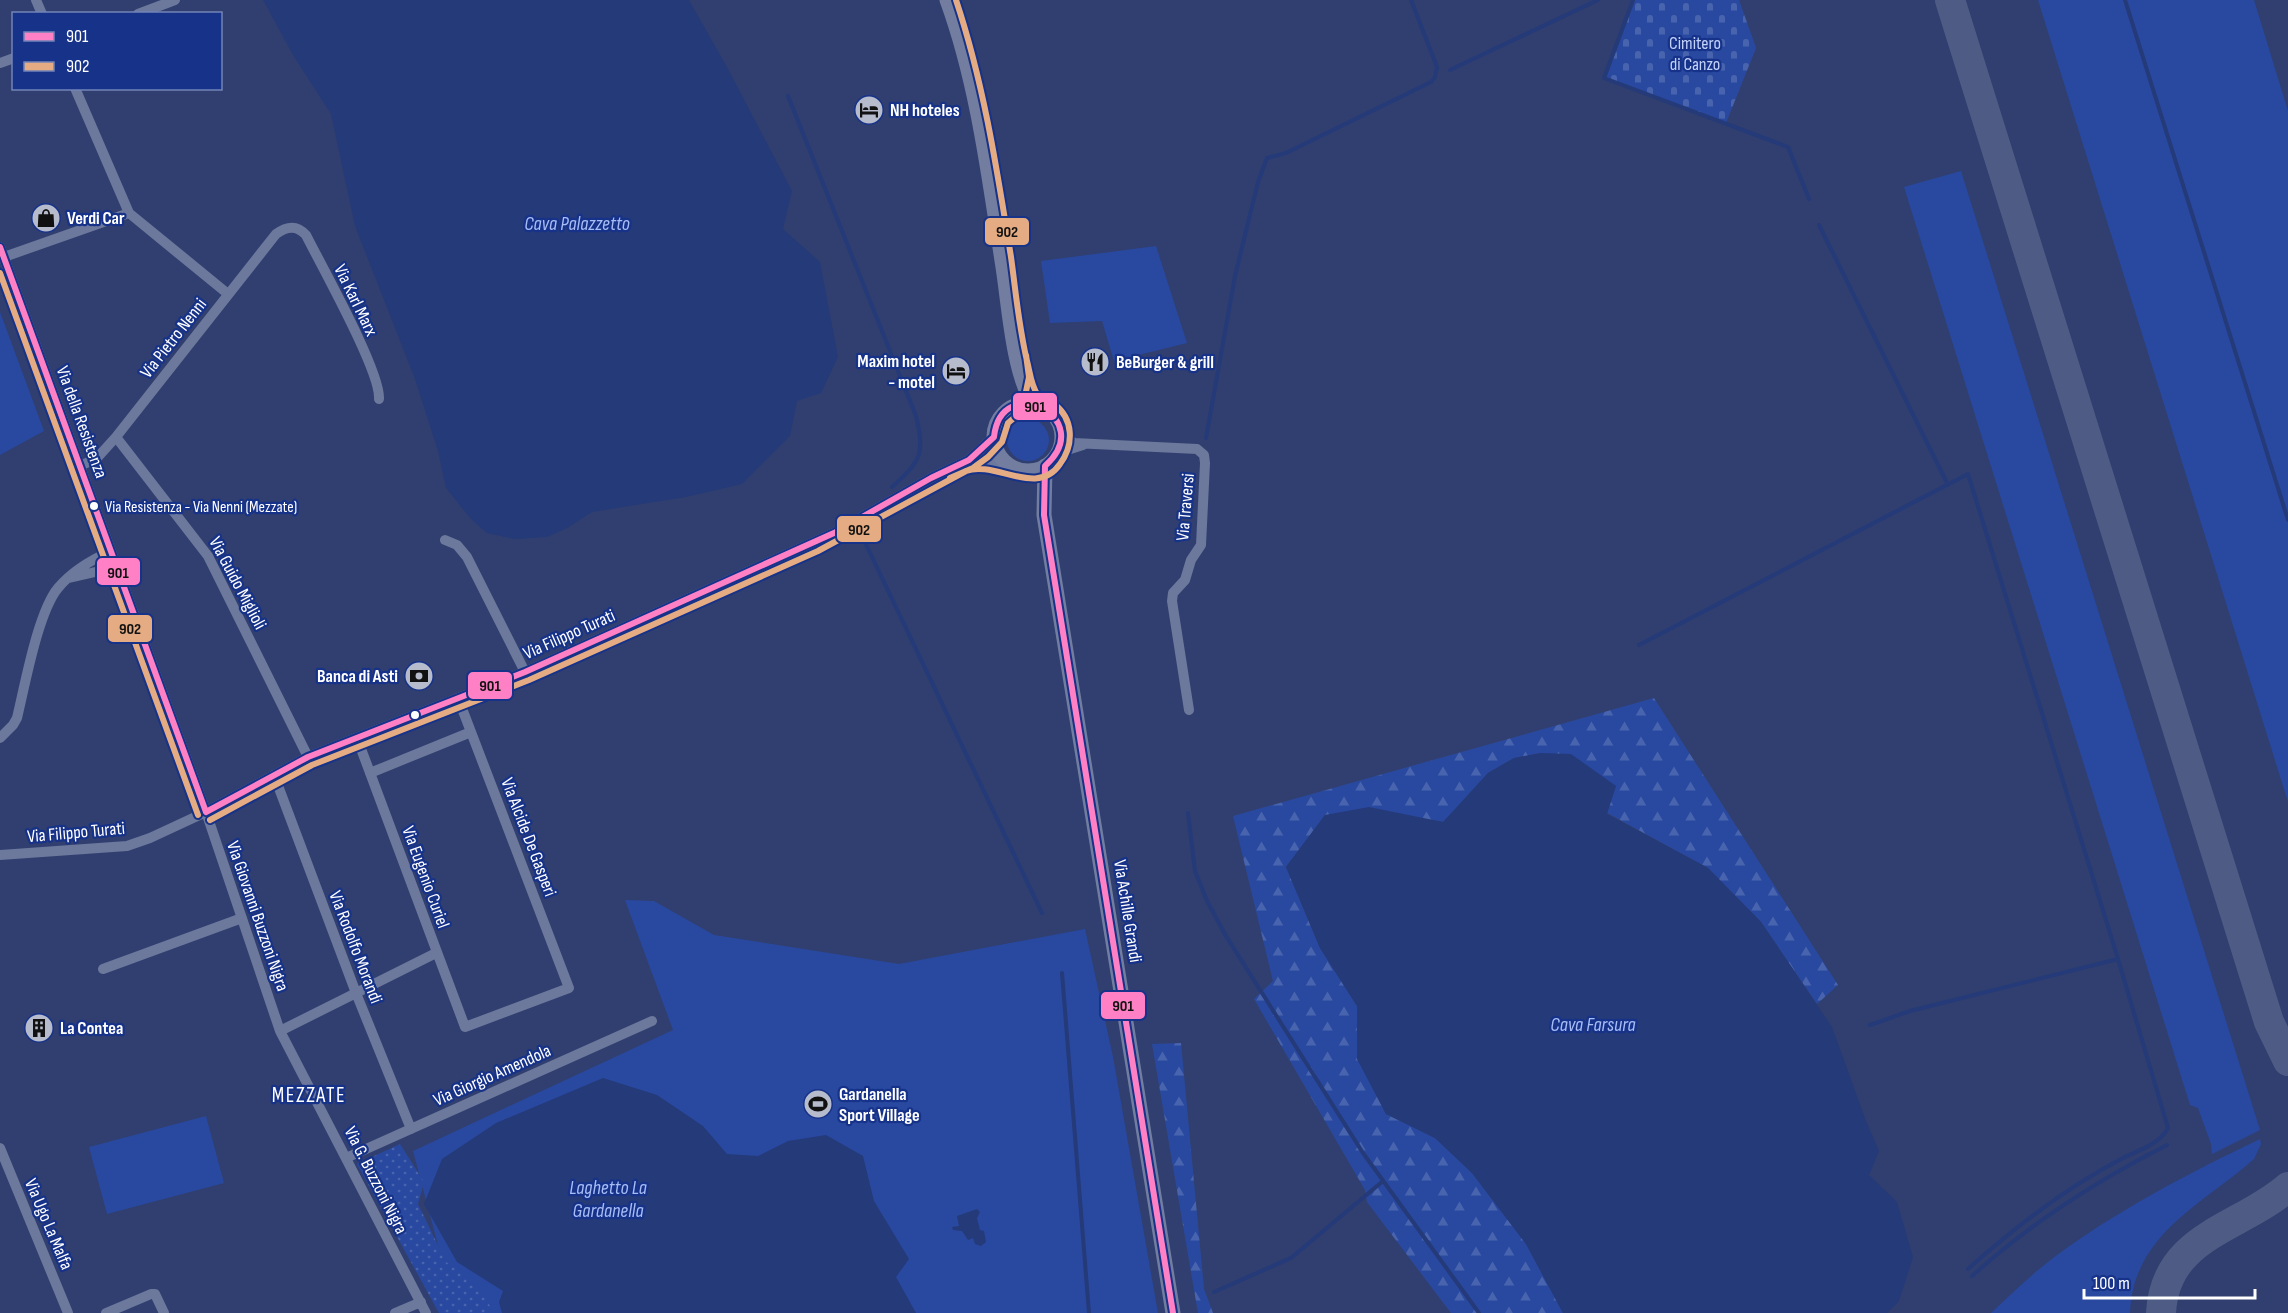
<svg xmlns="http://www.w3.org/2000/svg" width="2288" height="1313" font-family="'Sofia Sans Condensed',sans-serif">
<style>
.grass{fill:#2949a0}
.forest{fill:url(#forest-firs)}
.cemetery{fill:url(#cemetery-stones)}
.park{fill:url(#park-dots)}
.water{fill:#253a79}
.lines{fill:none;stroke-linecap:round;stroke-linejoin:round}
.stream{stroke:#253a79;stroke-width:4}
.taxiway{stroke:#4e5c85;stroke-width:30}
.minor{stroke:#6c789c;stroke-width:10}
.secondary{stroke:#727d9f;stroke-width:15}
.bus-1-casing{stroke:#163289;stroke-width:10}
.bus-2-casing{stroke:#163289;stroke-width:10}
.bus-1{stroke:#ff80c5;stroke-width:6}
.bus-2{stroke:#e5ac83;stroke-width:6}
.bus-dot{fill:#fff;stroke:#163289;stroke-width:2}
.labels{text-anchor:middle;stroke-width:4.5;stroke-linejoin:round;paint-order:stroke}
.bus-label{font-size:16px;fill:#fff;stroke:#163289;text-anchor:start}
.park-label{font-size:18px;fill:#c3d2fb;stroke:#163289}
.poi-label{font-size:18px;font-weight:bold;fill:#fff;stroke:#163289;text-anchor:start}
.street-label{font-size:18px;fill:#fff;stroke:#163289}
.water-label{font-size:20px;font-style:italic;fill:#a8bdf6;stroke:#163289}
.quarter-label{font-size:21px;letter-spacing:1.5px;fill:#fff;stroke:#163289}
.line-badge{stroke:#163289;stroke-width:2}
.pale-badge-label{font-size:16px;text-anchor:middle;font-weight:bold;fill:#111}
</style>
<defs>
<pattern id="forest-firs" width="22" height="20" patternUnits="userSpaceOnUse" patternTransform="scale(1.5)"><rect width="22" height="20" fill="#2949a0"/><path d="M5 1l3.5 6h-7zM16 11l3.5 6h-7z" fill="#4964ae"/></pattern>
<pattern id="cemetery-stones" width="16" height="16" patternUnits="userSpaceOnUse" patternTransform="scale(1.5)"><rect width="16" height="16" fill="#2949a0"/><path d="M2 7V4a2 2 0 0 1 4 0v3zM10 15v-3a2 2 0 0 1 4 0v3z" fill="#4964ae"/></pattern>
<pattern id="park-dots" width="8" height="8" patternUnits="userSpaceOnUse" patternTransform="scale(1.5)"><rect width="8" height="8" fill="#2949a0"/><path d="M2 2h.1M6 6h.1" fill="none" stroke="#4964ae" stroke-width="1.8" stroke-linecap="round"/></pattern>
</defs>
<rect width="100%" height="100%" fill="#303f6f"/>
<!-- grass -->
<path class="grass" d="M 2038,0 L 2254,0 L 2288,111 L 2288,802 Z
M 1961,171 L 2260,1130 L 2212,1154 L 2211,1144 L 2198,1108 L 2190,1105 L 1904,187 Z
M 1156,246 L 1187,343 L 1114,361 L 1102,321 L 1050,323 L 1041,261 Z
M 0,312 L 44,431 L 0,455 Z
M1007 440a21 21 0 1 1 42 0a21 21 0 1 1-42 0Z
M 625,900 L 654,901 L 714,935 L 899,964 L 1085,929 L 1113,1057 L 1158,1313 L 456,1313 L 413,1151 L 673,1030 Z
M 206,1116 L 224,1183 L 107,1214 L 89,1147 Z
M 2260,1139 L 2261,1144 L 2254,1159 C 2202,1205 2133,1234 2130,1313 L 1991,1313 C 2011,1294 2031,1275 2053,1258 C 2116,1211 2189,1173 2260,1139 Z"/>
<!-- forest -->
<path class="forest" d="M 1654,698 L 1838,985 L 1817,1004 L 1761,922 L 1708,868 L 1607,813 L 1541,753 L 1514,758 L 1488,773 L 1444,822 L 1407,816 L 1325,815 L 1286,867 L 1320,948 L 1357,1006 L 1358,1059 L 1386,1114 L 1435,1138 L 1472,1173 L 1526,1244 L 1563,1313 L 1451,1313 L 1367,1202 L 1365,1190 L 1254,999 L 1273,981 L 1233,816 Z
M 1181,1043 L 1204,1289 L 1213,1313 L 1198,1313 L 1152,1044 Z"/>
<!-- cemetery -->
<path class="cemetery" d="M 1635,0 L 1739,0 L 1756,48 L 1726,123 L 1606,78 Z"/>
<!-- park -->
<path class="park" d="M 400,1144 L 424,1182 L 418,1204 L 446,1262 L 474,1279 L 494,1313 L 439,1313 L 357,1164 Z"/>
<!-- water -->
<path class="water" d="M 263,0 L 689,0 L 728,69 L 792,191 L 783,229 L 820,262 L 838,357 L 821,393 L 797,401 L 790,436 L 742,484 L 686,497 L 592,512 L 567,528 L 547,537 L 515,539 L 487,533 L 471,519 L 446,488 L 438,451 L 415,379 L 355,226 L 331,114 L 293,55 Z
M 1541,753 L 1571,754 L 1616,786 L 1607,814 L 1708,868 L 1761,922 L 1832,1027 L 1866,1121 L 1879,1151 L 1869,1175 L 1897,1202 L 1913,1257 L 1899,1301 L 1887,1313 L 1563,1313 L 1526,1244 L 1472,1173 L 1435,1138 L 1386,1114 L 1357,1059 L 1357,1006 L 1320,948 L 1286,867 L 1325,815 L 1369,807 L 1443,822 L 1488,773 L 1514,758 Z
M 603,1078 L 657,1095 L 703,1126 L 727,1154 L 758,1156 L 788,1141 L 826,1135 L 863,1156 L 874,1201 L 909,1259 L 896,1277 L 916,1313 L 502,1313 L 499,1302 L 503,1291 L 457,1262 L 424,1204 L 442,1159 L 496,1123 Z
M 977,1209 L 980,1212 L 977,1218 L 980,1230 L 984,1231 L 986,1242 L 981,1246 L 975,1244 L 973,1238 L 968,1240 L 962,1231 L 953,1230 L 952,1227 L 959,1226 L 957,1216 Z"/>
<g class="lines">
<!-- stream -->
<path class="stream" d="M 1633,0 L 1604,78 L 1788,147 L 1809,199
M 2125,0 L 2288,520
M 1450,70 L 1598,0
M 788,96 L 916,416 C 925,454 921,461 892,487
M 1819,225 L 1948,485
M 1206,438 L 1235,276 L 1258,182 L 1267,158 L 1286,153 L 1431,82 L 1435,77 L 1437,67 L 1411,0
M 860,532 L 1042,913
M 1639,645 L 1968,474 L 2118,959 L 2168,1128 C 2160,1144 2139,1150 2123,1158 C 2067,1187 2015,1227 1968,1269
M 1188,813 L 1195,871 L 1207,901 L 1226,936 L 1363,1153 L 1479,1313
M 1062,973 L 1089,1313
M 1870,1025 L 1910,1011 L 2118,959
M 1972,1276 C 2031,1223 2096,1181 2167,1145
M 1214,1292 L 1291,1258 L 1383,1181"/>
<!-- taxiway -->
<path class="taxiway" d="M 1950,0 L 2269,1022 L 2288,1061
M 2161,1313 C 2165,1235 2240,1229 2288,1187"/>
<!-- minor -->
<path class="minor" d="M 36,0 L 42,14
M 138,14 L 175,0
M 0,63 L 14,58
M 75,88 L 129,213 L 228,294
M 0,247 L 206,812 L 280,1031 L 426,1313
M 4,257 L 129,213
M 1061,433 L 1074,443 L 1197,449 L 1204,455 L 1205,463 L 1201,545 L 1191,560 L 1185,580 L 1173,593 L 1172,601 L 1189,710
M 116,437 L 208,556 L 308,757
M 1058,453 L 1083,445
M 969,460 L 1009,465
M 80,466 L 97,458 L 116,437 L 276,234 C 287,226 297,225 306,235 C 321,265 381,372 379,399
M 445,540 L 457,545 L 467,557 L 525,672
M 69,578 L 117,567
M 0,738 L 13,725 L 17,718 C 25,685 38,612 58,588 C 72,571 91,560 111,551
M 357,738 L 465,1027 L 569,988 L 458,698
M 370,773 L 471,732
M 274,775 L 356,993 L 411,1129
M 0,855 L 127,846 L 150,838 L 206,812 L 308,757 L 525,672 L 834,533 L 931,478 L 969,460 L 994,437
M 103,969 L 242,918
M 280,1031 L 436,953
M 0,1148 L 68,1313
M 346,1158 L 652,1021
M 106,1313 L 151,1294 L 155,1294 L 164,1313
M 395,1313 L 421,1302"/>
<!-- secondary -->
<path class="secondary" d="M 947,0 C 978,85 989,178 1003,267 C 1009,306 1013,372 1033,404
M994 437a34 34 0 1 1 68 0a34 34 0 1 1-68 0Z
M 1045,466 L 1044,515 L 1173,1313"/>
<!-- bus-1 casing -->
<g class="bus-1-casing">
<path id="bus-1" d="M 0,247 L 206,812
M 206,812 L 308,757 L 525,672 L 834,533 L 931,478 L 969,460 L 994,437 C 1001,370 1099,418 1045,466 L 1044,515 L 1173,1313"/>
</g>
<!-- bus-2 casing -->
<g class="bus-2-casing">
<path id="bus-2" d="M 0,273 L 198,815
M 950,478 L 973,468 L 988,457 L 1002,442 L 1008,423 L 1022,411 L 1029,377 L 1026,355
M 210,820 L 312,765 L 529,680 L 818,551 L 966,471 C 995,460 1037,498 1060,464 C 1074,445 1074,419 1054,404 C 1050,400 1042,399 1038,395 C 1032,388 1030,374 1028,365 C 1019,330 1016,293 1011,257 C 997,170 984,84 956,0"/>
</g>
<!-- bus-1 -->
<use href="#bus-1" class="bus-1"/>
<!-- bus-2 -->
<use href="#bus-2" class="bus-2"/>
</g>
<!-- icons -->
<defs>
<g id="hotel-disc" transform="scale(1.5)"><circle r="9.5" fill="#b7bccd" stroke="#163289"/><path d="M-6-4.5h1.5V1H6V5H4.5V3h-9V5H-6ZM-4 0a1.8 1.8 0 1 1 3.6 0ZM.5 0V-2.5h3Q6-2.5 6 0Z" fill="#111"/></g>
<g id="shop-disc" transform="scale(1.5)"><circle r="9.5" fill="#b7bccd" stroke="#163289"/><path d="M-5-2.5h2.3a2.7 3.5 0 0 1 5.4 0H5L5.5 6h-11ZM-1.5-2.5h3a1.5 2.3 0 0 0-3 0Z" fill="#111"/></g>
<g id="restaurant-disc" transform="scale(1.5)"><circle r="9.5" fill="#b7bccd" stroke="#163289"/><path d="M-5-6h1v4h1v-4h1v4h1v-4h1v5L-1.5 .5V6h-2V.5L-5-1ZM5-6V6H3V1.5H1.5Q1.5-4 5-6Z" fill="#111"/></g>
<g id="bank-disc" transform="scale(1.5)"><circle r="9.5" fill="#b7bccd" stroke="#163289"/><path d="M-6-4H6V4H-6ZM0-2.3a2.3 2.3 0 1 0 0 4.6a2.3 2.3 0 1 0 0-4.6Z" fill="#111"/></g>
<g id="building-disc" transform="scale(1.5)"><circle r="9.5" fill="#b7bccd" stroke="#163289"/><path d="M-4-6H4V6H1V3H-1V6H-4ZM-2.5-4.3h1.7v1.8h-1.7ZM.8-4.3h1.7v1.8H.8ZM-2.5-1h1.7V.8h-1.7ZM.8-1h1.7V.8H.8Z" fill="#111"/></g>
<g id="stadium-disc" transform="scale(1.5)"><circle r="9.5" fill="#b7bccd" stroke="#163289"/><path d="M0-5a6.5 5 0 1 0 0 10a6.5 5 0 1 0 0-10ZM-3.5-1.8h7v3.6h-7Z" fill="#111"/></g>
</defs>
<g fill-rule="evenodd">
<use href="#hotel-disc" x="869" y="110"/>
<use href="#shop-disc" x="46" y="218"/>
<use href="#restaurant-disc" x="1095" y="362"/>
<use href="#hotel-disc" x="956" y="371"/>
<use href="#bank-disc" x="419" y="676"/>
<use href="#building-disc" x="39" y="1028"/>
<use href="#stadium-disc" x="818" y="1104"/>
</g>
<!-- markers -->
<g class="bus-dot">
<circle cx="94" cy="506" r="5"/>
<circle cx="415" cy="715" r="5"/>
</g>
<g class="labels">
<!-- bus labels -->
<g class="bus-label">
<text x="105" y="512">Via Resistenza - Via Nenni (Mezzate)</text>
</g>
<!-- park labels -->
<g class="park-label">
<text x="1695" y="49">Cimitero<tspan x="1695" dy="21">di Canzo</tspan></text>
</g>
<!-- poi labels -->
<g class="poi-label">
<text x="890" y="116">NH hoteles</text>
<text x="67" y="224">Verdi Car</text>
<text x="935" y="367" text-anchor="end">Maxim hotel<tspan x="935" dy="21">- motel</tspan></text>
<text x="1116" y="368">BeBurger &amp; grill</text>
<text x="398" y="682" text-anchor="end">Banca di Asti</text>
<text x="60" y="1034">La Contea</text>
<text x="839" y="1100">Gardanella<tspan x="839" dy="21">Sport Village</tspan></text>
</g>
<!-- street labels -->
<g class="street-label">
<text transform="translate(356 300) rotate(64)" y="6">Via Karl Marx</text>
<text transform="translate(173 338) rotate(-52)" y="6">Via Pietro Nenni</text>
<text transform="translate(82 422) rotate(70)" y="6">Via della Resistenza</text>
<text transform="translate(1185 507) rotate(-85)" y="6">Via Traversi</text>
<text transform="translate(238 583) rotate(62)" y="6">Via Guido Miglioli</text>
<text transform="translate(569 634) rotate(-24)" y="6">Via Filippo Turati</text>
<text transform="translate(76 832) rotate(-5)" y="6">Via Filippo Turati</text>
<text transform="translate(529 837) rotate(69)" y="6">Via Alcide De Gasperi</text>
<text transform="translate(426 877) rotate(70)" y="6">Via Eugenio Curiel</text>
<text transform="translate(1128 911) rotate(81)" y="6">Via Achille Grandi</text>
<text transform="translate(258 916) rotate(71)" y="6">Via Giovanni Buzzoni Nigra</text>
<text transform="translate(356 947) rotate(69)" y="6">Via Rodolfo Morandi</text>
<text transform="translate(492 1075) rotate(-24)" y="6">Via Giorgio Amendola</text>
<text transform="translate(376 1180) rotate(63)" y="6">Via G. Buzzoni Nigra</text>
<text transform="translate(49 1224) rotate(67)" y="6">Via Ugo La Malfa</text>
</g>
<!-- water labels -->
<g class="water-label">
<text x="577" y="230">Cava Palazzetto</text>
<text x="1593" y="1031">Cava Farsura</text>
<text x="608" y="1194">Laghetto La<tspan x="608" dy="23">Gardanella</tspan></text>
</g>
<!-- quarter labels -->
<g class="quarter-label">
<text x="309" y="1102">MEZZATE</text>
</g>
</g>
<g class="line-badge">
<rect x="984" y="217" width="46" height="29" rx="6" fill="#e5ac83"/>
<rect x="1012" y="392" width="46" height="29" rx="6" fill="#ff80c5"/>
<rect x="836" y="515" width="46" height="28" rx="6" fill="#e5ac83"/>
<rect x="96" y="557" width="45" height="29" rx="6" fill="#ff80c5"/>
<rect x="107" y="614" width="46" height="29" rx="6" fill="#e5ac83"/>
<rect x="467" y="671" width="46" height="29" rx="6" fill="#ff80c5"/>
<rect x="1100" y="991" width="46" height="29" rx="6" fill="#ff80c5"/>
</g>
<g class="pale-badge-label">
<text x="1007" y="237">902</text>
<text x="1035" y="412">901</text>
<text x="859" y="535">902</text>
<text x="118" y="578">901</text>
<text x="130" y="634">902</text>
<text x="490" y="691">901</text>
<text x="1123" y="1011">901</text>
</g>
<!-- legend -->
<rect x="12" y="12" width="210" height="78" fill="#163289" stroke="#7384b8" stroke-width="1.5"/>
<rect x="24" y="32" width="30" height="9" fill="#ff80c5" stroke="#7384b8" stroke-width="1.5"/>
<text x="66" y="42" font-size="18" fill="#ffffff">901</text>
<rect x="24" y="62" width="30" height="9" fill="#e5ac83" stroke="#7384b8" stroke-width="1.5"/>
<text x="66" y="72" font-size="18" fill="#ffffff">902</text>
<!-- scale -->
<path d="M2084 1289v9h171v-9" fill="none" stroke="#ffffff" stroke-width="3"/>
<text x="2093" y="1289" font-size="18" fill="#ffffff" stroke="#163289" stroke-width="4.5" paint-order="stroke">100 m</text>
</svg>
